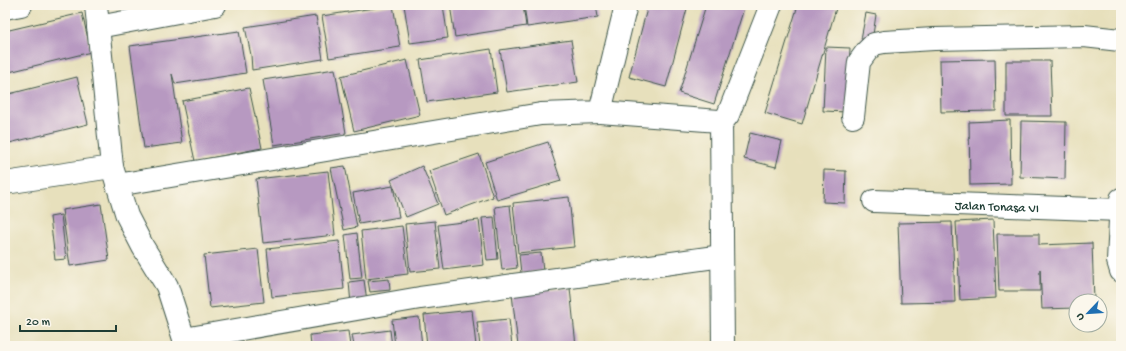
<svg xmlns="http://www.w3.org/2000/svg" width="1126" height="351" font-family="'Gochi Hand',sans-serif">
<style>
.building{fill:#b799c1}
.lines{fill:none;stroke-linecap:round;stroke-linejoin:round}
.minor-casing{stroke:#3d5548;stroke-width:24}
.minor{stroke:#fff;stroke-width:22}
.labels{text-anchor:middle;stroke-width:3;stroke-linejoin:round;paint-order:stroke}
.street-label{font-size:13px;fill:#1f3d34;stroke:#fbf7ec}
</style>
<rect width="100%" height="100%" fill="#fbf7ec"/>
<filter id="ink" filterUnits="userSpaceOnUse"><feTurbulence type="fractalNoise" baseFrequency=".025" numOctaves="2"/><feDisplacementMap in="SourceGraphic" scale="8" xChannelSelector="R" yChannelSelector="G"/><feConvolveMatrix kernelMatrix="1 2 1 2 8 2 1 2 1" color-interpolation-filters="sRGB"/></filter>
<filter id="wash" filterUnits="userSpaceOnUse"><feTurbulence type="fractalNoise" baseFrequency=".012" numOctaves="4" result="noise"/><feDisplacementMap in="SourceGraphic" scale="16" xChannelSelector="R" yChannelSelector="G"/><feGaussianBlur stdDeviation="0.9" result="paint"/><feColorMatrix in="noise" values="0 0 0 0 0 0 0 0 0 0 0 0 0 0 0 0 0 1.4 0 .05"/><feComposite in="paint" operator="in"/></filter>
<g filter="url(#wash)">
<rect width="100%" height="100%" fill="#e7e0bc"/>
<g id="blocks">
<!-- building -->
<path class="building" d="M 393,5 L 400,47 L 329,58 L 322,16 Z
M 404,5 L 443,5 L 448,38 L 410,43 Z
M 450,5 L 523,5 L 526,26 L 455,37 Z
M 524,5 L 596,5 L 598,17 L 527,27 Z
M 648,5 L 688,5 L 666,87 L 629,77 Z
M 706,5 L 745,5 L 714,104 L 679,93 Z
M 798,5 L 837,5 L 802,124 L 765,113 Z
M 82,13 L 91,52 L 5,73 L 5,31 Z
M 866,13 L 876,15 L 872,41 L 861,39 Z
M 316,16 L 323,59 L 252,70 L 251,55 L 245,27 Z
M 239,31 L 246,73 L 175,84 L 172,74 L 182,143 L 144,148 L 130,46 Z
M 571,40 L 578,82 L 507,92 L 500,50 Z
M 826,47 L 850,48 L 847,112 L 823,111 Z
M 491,49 L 497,92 L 427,102 L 420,60 Z
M 995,59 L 996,111 L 941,112 L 940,60 Z
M 407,60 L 420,115 L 354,131 L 341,76 Z
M 1006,61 L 1050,61 L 1052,116 L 1006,116 Z
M 335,69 L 346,133 L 274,145 L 263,80 Z
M 77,77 L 88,124 L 5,144 L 5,95 Z
M 249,88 L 262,148 L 195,161 L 182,101 Z
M 1010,120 L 1011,184 L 970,185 L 969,122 Z
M 1021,121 L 1066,122 L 1065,179 L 1020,177 Z
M 750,133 L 782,141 L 776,167 L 744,159 Z
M 548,142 L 561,181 L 497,200 L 485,162 Z
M 479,154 L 493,197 L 444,215 L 429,171 Z
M 345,166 L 357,227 L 344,230 L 331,168 Z
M 422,166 L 438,204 L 406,217 L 391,180 Z
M 824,170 L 846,171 L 845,203 L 823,202 Z
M 328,171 L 335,235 L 263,243 L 256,179 Z
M 393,186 L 399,217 L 359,224 L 353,193 Z
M 569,197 L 574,247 L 518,253 L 513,203 Z
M 101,204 L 109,260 L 70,266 L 62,210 Z
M 510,205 L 517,268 L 502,270 L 495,207 Z
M 61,215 L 66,259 L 55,260 L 50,217 Z
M 494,217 L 498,259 L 487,260 L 482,218 Z
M 479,220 L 484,265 L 444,270 L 438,225 Z
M 993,220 L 996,298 L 960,300 L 956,222 Z
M 435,221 L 440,269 L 410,272 L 405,224 Z
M 952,222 L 955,302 L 901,303 L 898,223 Z
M 402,226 L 408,274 L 366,279 L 361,231 Z
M 357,233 L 362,278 L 350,279 L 345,235 Z
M 997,234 L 1039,234 L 1039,245 L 1092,243 L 1094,301 L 1076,301 L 1076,308 L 1042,309 L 1040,269 L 1040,291 L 999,291 Z
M 339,241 L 344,289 L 272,297 L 267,249 Z
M 258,249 L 264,302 L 210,308 L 204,255 Z
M 541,253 L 543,271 L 521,273 L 519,255 Z
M 389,279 L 390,290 L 370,292 L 368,281 Z
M 364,280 L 367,301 L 351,304 L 349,282 Z
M 570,288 L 576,346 L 518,346 L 512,294 Z
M 472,310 L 476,346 L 427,346 L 424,315 Z
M 419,317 L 422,346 L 395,346 L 392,320 Z
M 509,319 L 512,346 L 480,346 L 477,322 Z
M 390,330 L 392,346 L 354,346 L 352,335 Z
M 348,331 L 350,346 L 311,346 L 310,335 Z"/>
</g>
</g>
<g filter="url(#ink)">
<use href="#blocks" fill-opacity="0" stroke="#3d5548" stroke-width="1"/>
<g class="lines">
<!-- minor casing -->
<g class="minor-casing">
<g id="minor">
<path d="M 96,5 L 112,167 L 127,216 L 143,247 L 167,286 L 184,339 L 184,346"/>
<path d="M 5,8 L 21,5"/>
<path d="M 98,27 L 215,5"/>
<path d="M 600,112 L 719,121 L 724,120 L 728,115 L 771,5"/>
<path d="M 853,117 L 859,62 L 867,51 L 874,44 L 884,42 L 934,39 L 1084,36 L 1120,40 L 1121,41"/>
<path d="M 721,121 L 723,346"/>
<path d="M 5,183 L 112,167"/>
<path d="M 117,185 L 541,114 L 600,112 L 626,5"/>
<path d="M 1121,199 L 1118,261 L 1121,271"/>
<path id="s1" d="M 874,201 L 1120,210"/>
<path d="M 184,339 L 420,298 L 722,256"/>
</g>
</g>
<!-- minor -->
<use href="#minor" class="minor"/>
</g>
</g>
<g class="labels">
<!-- street labels -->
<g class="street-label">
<text dy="5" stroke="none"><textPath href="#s1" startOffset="123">Jalan Tonasa VI</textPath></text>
</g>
</g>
<!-- margin -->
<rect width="1126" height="351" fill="none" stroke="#fbf7ec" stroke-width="20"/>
<!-- north arrow -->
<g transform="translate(1088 313) rotate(245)"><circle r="19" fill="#fbf7ec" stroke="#a3ada2"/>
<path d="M0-3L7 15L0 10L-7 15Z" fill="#1f6fb2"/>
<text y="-6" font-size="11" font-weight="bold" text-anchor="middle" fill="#1f3d34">U</text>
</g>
<!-- scale -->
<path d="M20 325v6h96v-6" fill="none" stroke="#1f3d34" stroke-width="2"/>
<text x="26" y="325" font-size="12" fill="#1f3d34" stroke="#fbf7ec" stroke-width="3" paint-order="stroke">20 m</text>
</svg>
